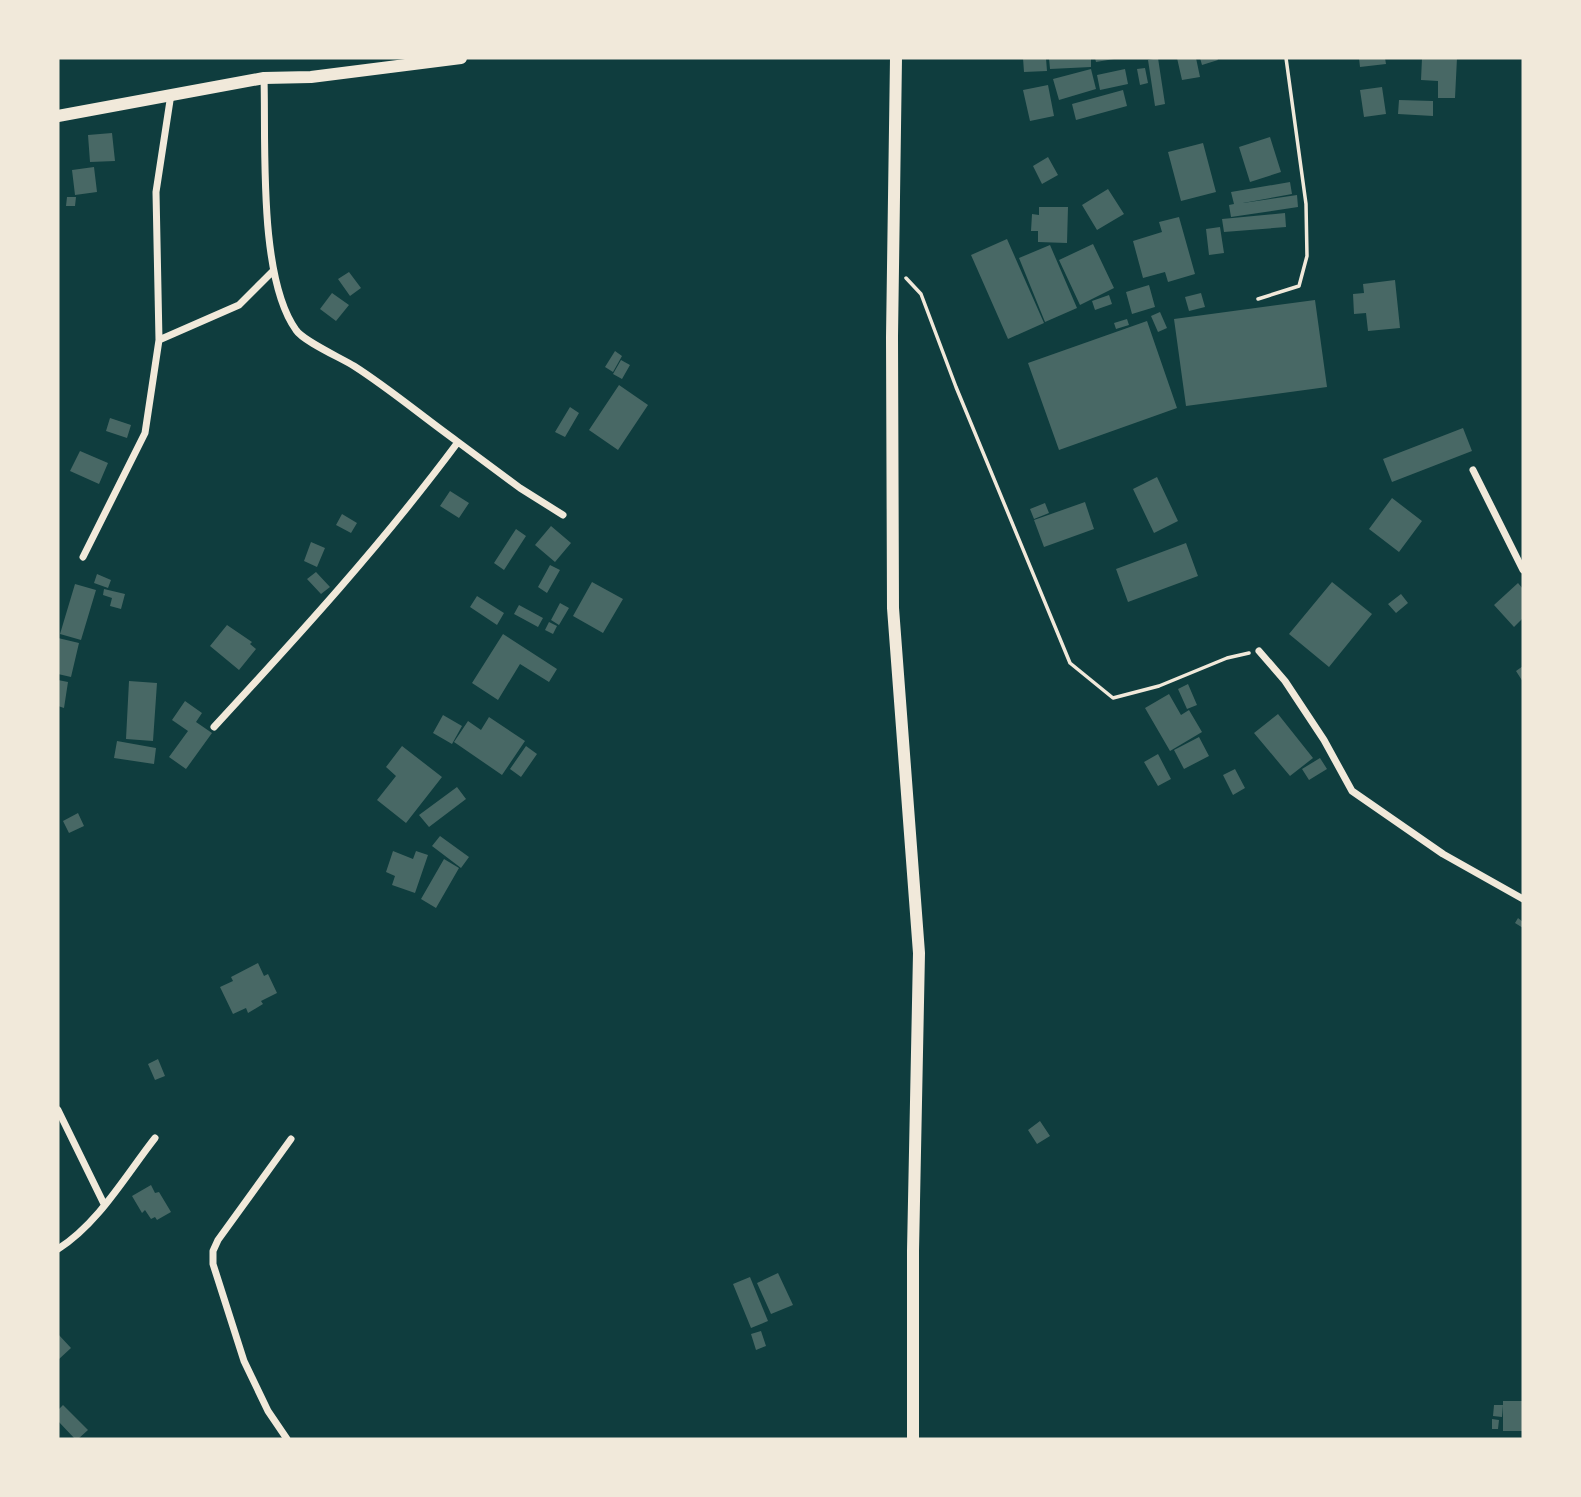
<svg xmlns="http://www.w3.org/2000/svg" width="1581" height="1497" font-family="'Fira Sans',sans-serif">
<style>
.building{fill:#486865}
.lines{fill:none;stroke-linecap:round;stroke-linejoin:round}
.path{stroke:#f1e9da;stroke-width:3.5}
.minor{stroke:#f1e9da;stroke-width:7}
.tertiary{stroke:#f1e9da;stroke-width:12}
</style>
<rect width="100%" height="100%" fill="#0f3d3e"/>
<!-- building -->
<path class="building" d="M 1023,58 L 1046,58 L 1047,71 L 1024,72 Z
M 1049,58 L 1091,58 L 1091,67 L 1050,69 Z
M 1095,58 L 1114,58 L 1114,59 L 1096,62 Z
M 1158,58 L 1165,104 L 1155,106 L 1148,60 Z
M 1177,58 L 1196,58 L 1200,77 L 1182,80 Z
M 1200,58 L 1217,58 L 1218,60 L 1202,65 Z
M 1359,58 L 1385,58 L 1386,64 L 1360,67 Z
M 1422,58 L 1457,58 L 1455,98 L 1438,98 L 1438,81 L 1421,80 Z
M 1145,68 L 1148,83 L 1140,85 L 1137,69 Z
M 1091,69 L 1096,89 L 1059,100 L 1053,79 Z
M 1125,69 L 1128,84 L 1100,90 L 1097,75 Z
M 1048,85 L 1054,116 L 1030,121 L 1023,90 Z
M 1382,87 L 1386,114 L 1364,117 L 1360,90 Z
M 1123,90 L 1127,106 L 1076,120 L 1072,104 Z
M 1399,100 L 1433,101 L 1433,116 L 1398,114 Z
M 112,133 L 115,161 L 90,162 L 88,135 Z
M 1270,137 L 1281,172 L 1250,182 L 1239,147 Z
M 1203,143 L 1216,192 L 1181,201 L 1168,152 Z
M 1048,157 L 1058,175 L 1042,184 L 1033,166 Z
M 94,167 L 97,192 L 75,195 L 72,170 Z
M 1290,182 L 1292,194 L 1243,203 L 1297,195 L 1298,207 L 1231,217 L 1229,205 L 1234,204 L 1231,192 Z
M 1108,189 L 1124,214 L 1097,230 L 1082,205 Z
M 67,197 L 76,197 L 75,206 L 66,206 Z
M 1039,207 L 1068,207 L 1067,243 L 1038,242 L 1038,231 L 1031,231 L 1032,214 L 1039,215 Z
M 1285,213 L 1286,227 L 1224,232 L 1222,219 Z
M 1179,217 L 1195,274 L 1168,282 L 1165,272 L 1143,278 L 1133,241 L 1162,232 L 1159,222 Z
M 1220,227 L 1224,253 L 1209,255 L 1206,229 Z
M 1007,239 L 1044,323 L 1008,339 L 971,255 Z
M 1093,244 L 1114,288 L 1080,305 L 1059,260 Z
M 1050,245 L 1077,308 L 1045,322 L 1019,258 Z
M 349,272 L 361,288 L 350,296 L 338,279 Z
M 1395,280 L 1400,328 L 1368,331 L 1366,313 L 1354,314 L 1353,294 L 1364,293 L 1363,284 Z
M 1149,285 L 1155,307 L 1132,314 L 1126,292 Z
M 332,293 L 349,305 L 336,321 L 320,309 Z
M 1201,293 L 1205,307 L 1189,311 L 1185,297 Z
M 1109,295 L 1112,304 L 1095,310 L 1092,301 Z
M 1315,300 L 1327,387 L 1186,406 L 1174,319 Z
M 1160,312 L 1167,328 L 1158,332 L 1151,316 Z
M 1127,319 L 1129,325 L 1116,329 L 1114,323 Z
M 1147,321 L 1177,408 L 1059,450 L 1028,363 Z
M 615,351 L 622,356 L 613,372 L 605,367 Z
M 621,360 L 630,365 L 622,379 L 613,374 Z
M 619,385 L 648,405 L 618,450 L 589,430 Z
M 570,407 L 579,413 L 565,437 L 555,432 Z
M 110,418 L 131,425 L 127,438 L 106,431 Z
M 1463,428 L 1472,451 L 1392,482 L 1383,459 Z
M 80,451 L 108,463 L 99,484 L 70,471 Z
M 1157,477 L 1178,521 L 1154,533 L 1133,489 Z
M 450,491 L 469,503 L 459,518 L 440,506 Z
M 1392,498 L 1422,521 L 1399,552 L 1369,529 Z
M 1085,502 L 1094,529 L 1044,547 L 1034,520 Z
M 1045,503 L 1049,513 L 1034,519 L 1030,509 Z
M 342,514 L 357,523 L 351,533 L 336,525 Z
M 551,526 L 571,543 L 555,562 L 535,545 Z
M 516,529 L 526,536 L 504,570 L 494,563 Z
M 311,542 L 325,548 L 317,567 L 304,561 Z
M 1186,543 L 1198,576 L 1128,602 L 1116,569 Z
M 550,565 L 560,570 L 547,593 L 538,587 Z
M 316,572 L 330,587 L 321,594 L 307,579 Z
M 97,574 L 111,580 L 108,588 L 94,583 Z
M 592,582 L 623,599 L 603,633 L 573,616 Z
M 1332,582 L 1372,614 L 1329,667 L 1289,634 Z
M 1518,583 L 1523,589 L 1523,618 L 1514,627 L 1494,605 Z
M 75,584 L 96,590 L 81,640 L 60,634 Z
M 104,589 L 125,594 L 121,609 L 110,606 L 112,598 L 103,595 Z
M 1401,594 L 1408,603 L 1396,613 L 1388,604 Z
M 477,596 L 504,613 L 497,625 L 470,607 Z
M 560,603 L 569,608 L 559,625 L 551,620 Z
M 519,605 L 543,618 L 538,627 L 514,614 Z
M 549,622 L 557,626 L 553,634 L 545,630 Z
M 227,625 L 252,642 L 250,644 L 256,649 L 239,670 L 210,646 Z
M 503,634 L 557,669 L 549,682 L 520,664 L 498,700 L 472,683 Z
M 58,638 L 79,643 L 71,677 L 58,674 Z
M 1523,666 L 1523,682 L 1516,671 Z
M 58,680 L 68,682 L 64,708 L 58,706 Z
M 129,681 L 157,683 L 153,741 L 126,739 Z
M 1188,684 L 1197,705 L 1187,709 L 1178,689 Z
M 1169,694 L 1181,715 L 1189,710 L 1202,732 L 1170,751 L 1145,708 Z
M 185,701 L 202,713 L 196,722 L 212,733 L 186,769 L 169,757 L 188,731 L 172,720 Z
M 1278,714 L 1313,758 L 1290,776 L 1254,733 Z
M 443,715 L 462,726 L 452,744 L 433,733 Z
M 489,717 L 525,741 L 502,775 L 454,742 L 468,721 L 481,730 Z
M 1199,737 L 1209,756 L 1184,769 L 1174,750 Z
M 117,741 L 156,748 L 154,764 L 114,758 Z
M 402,746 L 442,777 L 406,823 L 377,800 L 396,776 L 386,767 Z
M 526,746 L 537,754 L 521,777 L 510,769 Z
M 1158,754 L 1171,779 L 1158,786 L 1144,762 Z
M 1320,758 L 1327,769 L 1309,780 L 1302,769 Z
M 1235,769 L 1245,788 L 1233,795 L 1223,775 Z
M 457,787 L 466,799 L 429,827 L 419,815 Z
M 78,813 L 84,826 L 69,833 L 63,821 Z
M 440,836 L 469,857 L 461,868 L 432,846 Z
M 393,851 L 413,859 L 416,851 L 428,855 L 415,893 L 392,885 L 395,876 L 386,872 Z
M 444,859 L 459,868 L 436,908 L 421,899 Z
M 1518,918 L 1523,922 L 1523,928 L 1515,923 Z
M 258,963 L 264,976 L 268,974 L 277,993 L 261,1001 L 263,1004 L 248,1013 L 246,1008 L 233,1014 L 220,987 L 233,981 L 231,977 Z
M 158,1059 L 165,1076 L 155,1080 L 148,1064 Z
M 1040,1121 L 1050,1136 L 1037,1144 L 1028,1130 Z
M 151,1185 L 155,1193 L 159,1192 L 171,1212 L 157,1220 L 155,1217 L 151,1219 L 145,1210 L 142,1213 L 132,1196 Z
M 778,1273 L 793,1305 L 771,1314 L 757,1283 Z
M 750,1277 L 768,1321 L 751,1328 L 733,1284 Z
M 761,1331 L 766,1346 L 756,1350 L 751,1334 Z
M 58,1334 L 71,1348 L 58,1360 Z
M 1503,1401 L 1523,1401 L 1523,1431 L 1503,1431 Z
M 63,1405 L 88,1430 L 78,1439 L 75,1439 L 58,1421 L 58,1410 Z
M 1494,1405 L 1503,1405 L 1502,1417 L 1493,1416 Z
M 1492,1419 L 1499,1420 L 1498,1429 L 1492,1429 Z"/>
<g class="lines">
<!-- path -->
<path class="path" d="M 906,278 L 921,294 L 956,387 L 1070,663 L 1113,698 L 1159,686 L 1227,658 L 1249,653
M 1258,299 L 1299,286 L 1307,256 L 1306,204 L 1286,58"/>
<!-- minor -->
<path class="minor" d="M 159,340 L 156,192 L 171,94
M 458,442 L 520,488 L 563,515
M 1473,470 L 1523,570
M 83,557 L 145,433 L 159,340 L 239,305 L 273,271
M 1259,651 L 1285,681 L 1324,740 L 1352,791 L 1443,854 L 1523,899
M 214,727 C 299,635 383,543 458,442 C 423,417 390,389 354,366 C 341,358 303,341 296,330 C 258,277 266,144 264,78
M 58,1110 L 104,1204
M 58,1249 C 98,1224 126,1175 155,1138
M 287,1439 L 268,1411 L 244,1361 L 213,1264 L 213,1251 L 218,1240 L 291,1139"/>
<!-- tertiary -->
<path class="tertiary" d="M 896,58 L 892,337 L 893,608 L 919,953 L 913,1251 L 913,1439
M 58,116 L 264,78 L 311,77 L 461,58"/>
</g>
<!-- border -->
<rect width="1581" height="1497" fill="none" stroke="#f1e9da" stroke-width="119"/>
</svg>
